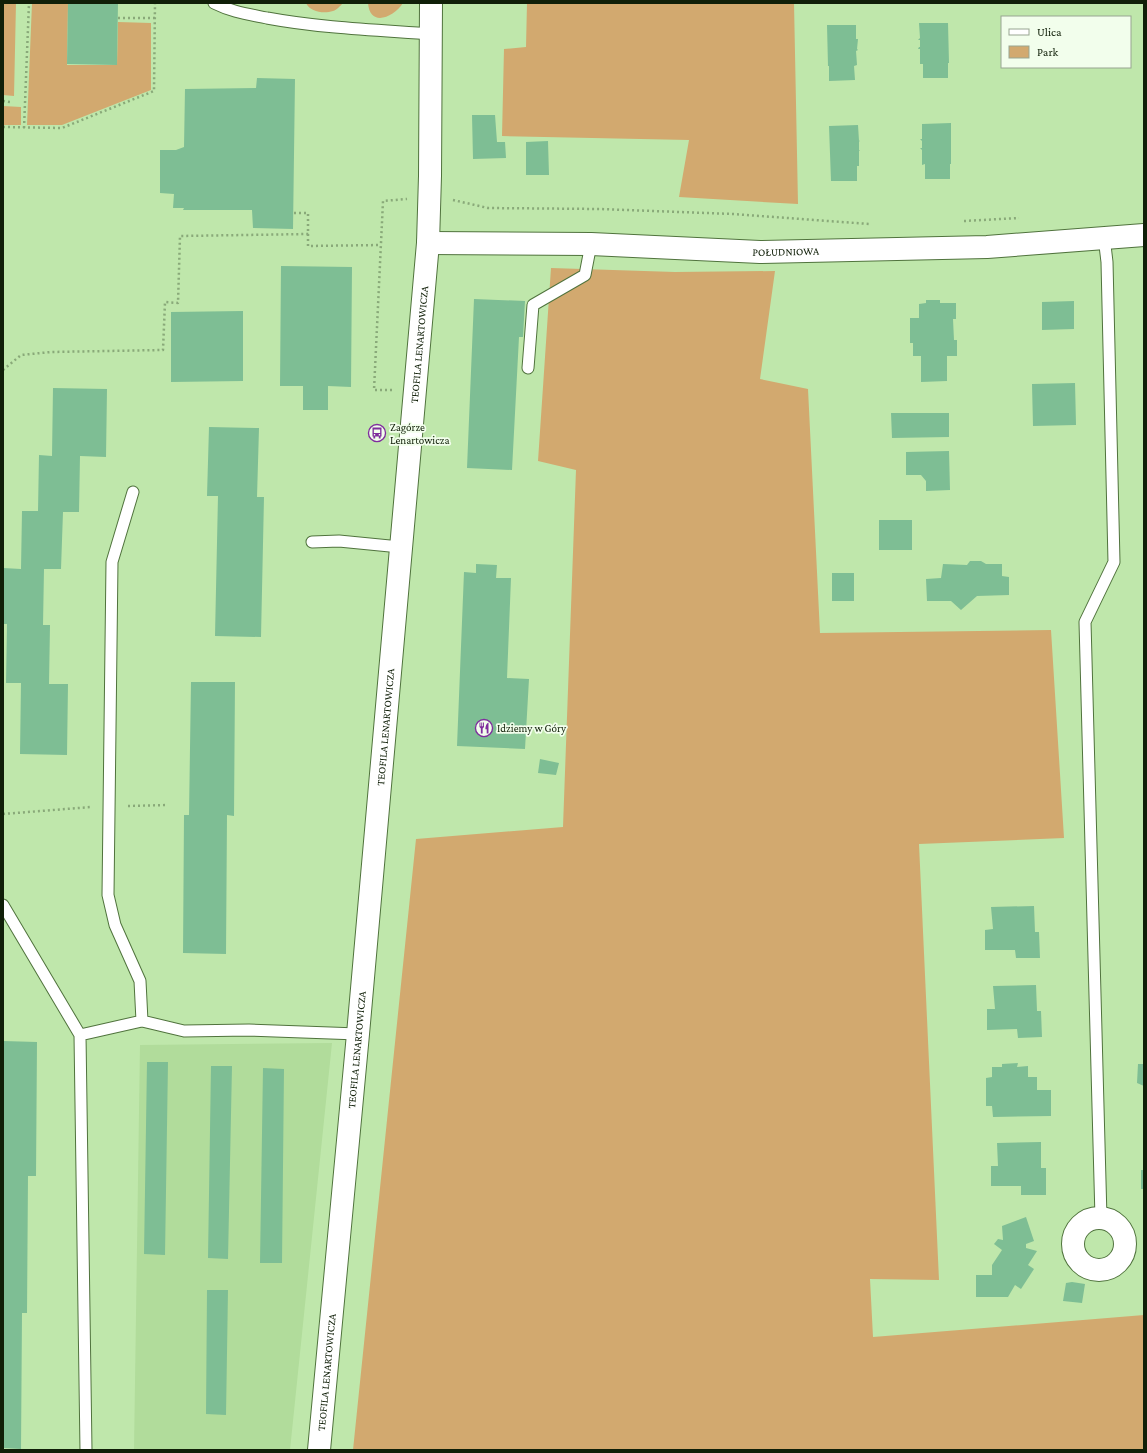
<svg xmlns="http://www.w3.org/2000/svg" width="1147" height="1453" font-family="'Crimson Pro',serif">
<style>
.built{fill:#b1dc9b}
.green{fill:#d2a96f}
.building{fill:#7ebe94}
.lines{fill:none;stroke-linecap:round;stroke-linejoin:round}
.lane-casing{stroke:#50733d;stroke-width:13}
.street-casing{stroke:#50733d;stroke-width:24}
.secondary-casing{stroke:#50733d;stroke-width:24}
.path{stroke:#89a979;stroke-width:2.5;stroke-dasharray:2 3;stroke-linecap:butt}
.lane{stroke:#fff;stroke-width:11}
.street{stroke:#fff;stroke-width:22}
.secondary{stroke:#fff;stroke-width:22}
.labels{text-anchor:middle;stroke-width:3.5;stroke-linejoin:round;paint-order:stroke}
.street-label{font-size:11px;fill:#101f08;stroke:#f2feec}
.poi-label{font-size:11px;fill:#101f08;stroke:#f2feec;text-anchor:start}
</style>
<rect width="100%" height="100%" fill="#bfe7ab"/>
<!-- built -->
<path class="built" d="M 332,1043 L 290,1450 L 134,1450 L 140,1045 Z"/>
<!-- green -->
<path class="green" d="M 3,3 L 16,3 L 14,96 L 3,95 Z
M 32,3 L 68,3 L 67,65 L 117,65 L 118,22 L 151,23 L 151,90 L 62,125 L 27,125 Z
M 306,3 L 343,3 C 340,6 337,10 333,11 C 324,14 310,12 306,3 Z
M 368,3 L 403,3 C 394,17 370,28 368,3 Z
M 527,3 L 794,3 L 798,204 L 679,197 L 689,140 L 502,136 L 504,49 L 526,47 Z
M 3,106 L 21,107 L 21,125 L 3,125 Z
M 551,268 L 675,272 L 775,271 L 760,379 L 808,389 L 820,633 L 1051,630 L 1064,838 L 919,844 L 939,1280 L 870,1279 L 873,1337 L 1144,1315 L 1144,1450 L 353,1450 L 416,839 L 563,827 L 576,470 L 538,461 Z"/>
<!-- building -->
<path class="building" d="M 68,3 L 118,3 L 117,65 L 67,64 Z
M 919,23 L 948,23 L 949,63 L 948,63 L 948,78 L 923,78 L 923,64 L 920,64 L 920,49 L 918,49 L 919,47 L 920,47 L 920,40 L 918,40 L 920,38 Z
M 827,25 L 856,25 L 856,39 L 858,39 L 857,49 L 858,50 L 856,51 L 857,65 L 854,66 L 855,80 L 829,81 L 829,66 L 828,66 Z
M 257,78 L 295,79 L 293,229 L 253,228 L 252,210 L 183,210 L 184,208 L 173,208 L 174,194 L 160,193 L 160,150 L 176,150 L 184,147 L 185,89 L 256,88 Z
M 472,115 L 495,115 L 497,142 L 505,142 L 506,158 L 473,159 Z
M 951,123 L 951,164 L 950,164 L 950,179 L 925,179 L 925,164 L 922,165 L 922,150 L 920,148 L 922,148 L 922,141 L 920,139 L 922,139 L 922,124 Z
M 858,125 L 859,141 L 860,140 L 859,142 L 859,150 L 860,150 L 859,151 L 859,166 L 857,166 L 857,181 L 831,181 L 829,126 Z
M 548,141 L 549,175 L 526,175 L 526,142 Z
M 281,266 L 352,267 L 351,387 L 328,386 L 328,410 L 303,410 L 303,386 L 280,386 Z
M 474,299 L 525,301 L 523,337 L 519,337 L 512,470 L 467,468 Z
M 926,300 L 940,300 L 940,303 L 956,303 L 956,319 L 953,319 L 954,340 L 957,340 L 957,356 L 947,356 L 947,381 L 921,382 L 921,356 L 913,356 L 913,343 L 910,343 L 910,318 L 919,318 L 919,304 L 926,303 Z
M 1074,301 L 1074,329 L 1042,330 L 1042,302 Z
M 243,311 L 243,381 L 171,382 L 171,312 Z
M 1075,383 L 1076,425 L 1033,426 L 1032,384 Z
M 53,388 L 107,389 L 106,457 L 80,456 L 79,512 L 63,512 L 61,569 L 44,569 L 43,625 L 50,625 L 49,684 L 68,684 L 67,755 L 20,754 L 21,683 L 6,683 L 7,624 L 3,624 L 3,568 L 21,569 L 22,511 L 38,511 L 39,455 L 52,456 Z
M 891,413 L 949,413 L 949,437 L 892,438 Z
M 209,427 L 259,428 L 257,497 L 264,497 L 261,637 L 215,636 L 218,496 L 207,496 Z
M 949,451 L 950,490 L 926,491 L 926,481 L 921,475 L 906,475 L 906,452 Z
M 879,520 L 912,520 L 912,550 L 879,550 Z
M 970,561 L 981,561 L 986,564 L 1002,564 L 1002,576 L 1009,577 L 1009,595 L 977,596 L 961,610 L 951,601 L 927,601 L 926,579 L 941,578 L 943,564 L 967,565 Z
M 476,564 L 497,565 L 496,578 L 511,578 L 507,678 L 529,679 L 525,749 L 457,746 L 464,572 L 476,573 Z
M 832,573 L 854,573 L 854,601 L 832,601 Z
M 191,682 L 235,682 L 234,816 L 227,815 L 226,954 L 183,953 L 184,815 L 189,815 Z
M 540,759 L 559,763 L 556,775 L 538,773 Z
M 1034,906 L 1035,932 L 1039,932 L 1040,958 L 1016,958 L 1015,950 L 985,950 L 985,930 L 993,929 L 991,907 Z
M 1036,985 L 1037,1011 L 1041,1011 L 1042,1037 L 1018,1038 L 1017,1029 L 987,1030 L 987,1009 L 995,1009 L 993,986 Z
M 3,1041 L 37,1042 L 36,1176 L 28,1176 L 27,1313 L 22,1313 L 21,1449 L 3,1448 Z
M 147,1062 L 168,1062 L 165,1255 L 144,1254 Z
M 1018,1063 L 1017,1067 L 1028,1066 L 1028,1077 L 1037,1077 L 1037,1090 L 1051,1090 L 1051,1116 L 993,1117 L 992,1106 L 986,1106 L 986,1078 L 992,1077 L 992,1067 L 1002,1067 L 1002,1064 Z
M 1138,1064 L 1144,1064 L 1144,1086 L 1137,1083 Z
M 211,1066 L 232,1066 L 228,1259 L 208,1258 Z
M 263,1068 L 284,1069 L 282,1263 L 260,1263 Z
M 1041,1142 L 1041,1168 L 1046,1168 L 1046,1195 L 1021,1195 L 1021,1186 L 991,1186 L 991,1166 L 998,1166 L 997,1143 Z
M 1141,1170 L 1144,1170 L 1144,1189 L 1141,1189 Z
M 1026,1217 L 1034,1241 L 1026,1244 L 1026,1248 L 1037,1251 L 1028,1265 L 1034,1269 L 1021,1289 L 1015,1285 L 1008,1297 L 976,1297 L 976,1275 L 992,1275 L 992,1265 L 1002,1250 L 994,1244 L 998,1239 L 1003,1240 L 1002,1226 Z
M 1072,1282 L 1085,1284 L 1082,1303 L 1063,1301 L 1066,1283 Z
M 207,1290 L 228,1290 L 226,1415 L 206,1414 Z"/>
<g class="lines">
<!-- lane casing -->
<g class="lane-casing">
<path id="lane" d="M 214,3 C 232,12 248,14 267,18 C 321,28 376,30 431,34
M 528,368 L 533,305 L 585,275 L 591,244
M 133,492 L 112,562 L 108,895 L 115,925 L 140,981 L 142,1021
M 312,542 L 339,541 L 400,547
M 3,905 L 80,1035 L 86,1450
M 80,1035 L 142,1021 L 184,1031 L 249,1030 L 358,1034
M 1101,1218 L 1085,622 L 1114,562 L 1107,262 L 1104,237"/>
</g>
<!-- street casing -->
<g class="street-casing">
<g id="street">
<path id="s1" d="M 428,243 L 591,244 L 760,252 L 987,247 L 1144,235"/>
<circle cx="1099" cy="1244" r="26"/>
</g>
</g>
<!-- secondary casing -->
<g class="secondary-casing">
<g id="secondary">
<path id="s2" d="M 319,1450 L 358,1034 L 428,243 L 430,176 L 431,3"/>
</g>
</g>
<!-- path -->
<path class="path" d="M 118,18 L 155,18
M 3,101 L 10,102
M 3,127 L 62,128 L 154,91 L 155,3
M 24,128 L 29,3
M 453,200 L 488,208 L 600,209 L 733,214 L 869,224
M 294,213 L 308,213 L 308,246 L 381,245
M 964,221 L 1019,218
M 3,370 L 21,355 L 51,352 L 163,350 L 165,302 L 178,303 L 180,236 L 309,234
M 392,390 L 374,390 L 383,201 L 407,199
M 128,806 L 168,805
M 3,814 L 91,807"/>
<!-- lane -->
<use href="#lane" class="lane"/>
<!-- street -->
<use href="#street" class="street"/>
<!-- secondary -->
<use href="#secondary" class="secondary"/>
</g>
<!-- icons -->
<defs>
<g id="bus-ring" transform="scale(0.9)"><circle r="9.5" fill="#f2feec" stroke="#7f2d9d" stroke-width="1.5"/><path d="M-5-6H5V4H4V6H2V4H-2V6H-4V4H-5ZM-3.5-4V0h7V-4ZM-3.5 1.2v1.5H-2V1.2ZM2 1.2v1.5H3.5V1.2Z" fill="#7f2d9d"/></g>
<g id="restaurant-ring" transform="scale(0.9)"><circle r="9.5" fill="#f2feec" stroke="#7f2d9d" stroke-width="1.5"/><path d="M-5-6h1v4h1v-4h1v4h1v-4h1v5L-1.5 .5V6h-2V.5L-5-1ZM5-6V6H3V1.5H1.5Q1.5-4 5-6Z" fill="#7f2d9d"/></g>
</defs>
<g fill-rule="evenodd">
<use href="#bus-ring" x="377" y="433"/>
<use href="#restaurant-ring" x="484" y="728"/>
</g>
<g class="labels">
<!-- street labels -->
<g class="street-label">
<text dy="4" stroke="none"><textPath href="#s1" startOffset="358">POŁUDNIOWA</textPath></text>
<text dy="4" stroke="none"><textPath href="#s2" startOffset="1110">TEOFILA LENARTOWICZA</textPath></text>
<text dy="4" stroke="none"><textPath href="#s2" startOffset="726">TEOFILA LENARTOWICZA</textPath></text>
<text dy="4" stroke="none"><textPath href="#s2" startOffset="402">TEOFILA LENARTOWICZA</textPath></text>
<text dy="4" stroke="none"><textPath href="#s2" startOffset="78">TEOFILA LENARTOWICZA</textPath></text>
</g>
<!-- poi labels -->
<g class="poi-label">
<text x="390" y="431">Zagórze<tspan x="390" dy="13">Lenartowicza</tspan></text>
<text x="497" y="732">Idziemy w Góry</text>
</g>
</g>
<!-- border -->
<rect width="1147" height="1453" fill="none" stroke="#101f08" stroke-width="8"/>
<!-- legend -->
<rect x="1001" y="16" width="130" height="52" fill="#f2feec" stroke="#98a591"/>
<rect x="1009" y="29" width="20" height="6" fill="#ffffff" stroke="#98a591"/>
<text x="1037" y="36" font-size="12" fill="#101f08">Ulica</text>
<rect x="1009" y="46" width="20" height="12" fill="#d2a96f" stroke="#98a591"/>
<text x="1037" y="56" font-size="12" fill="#101f08">Park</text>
</svg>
